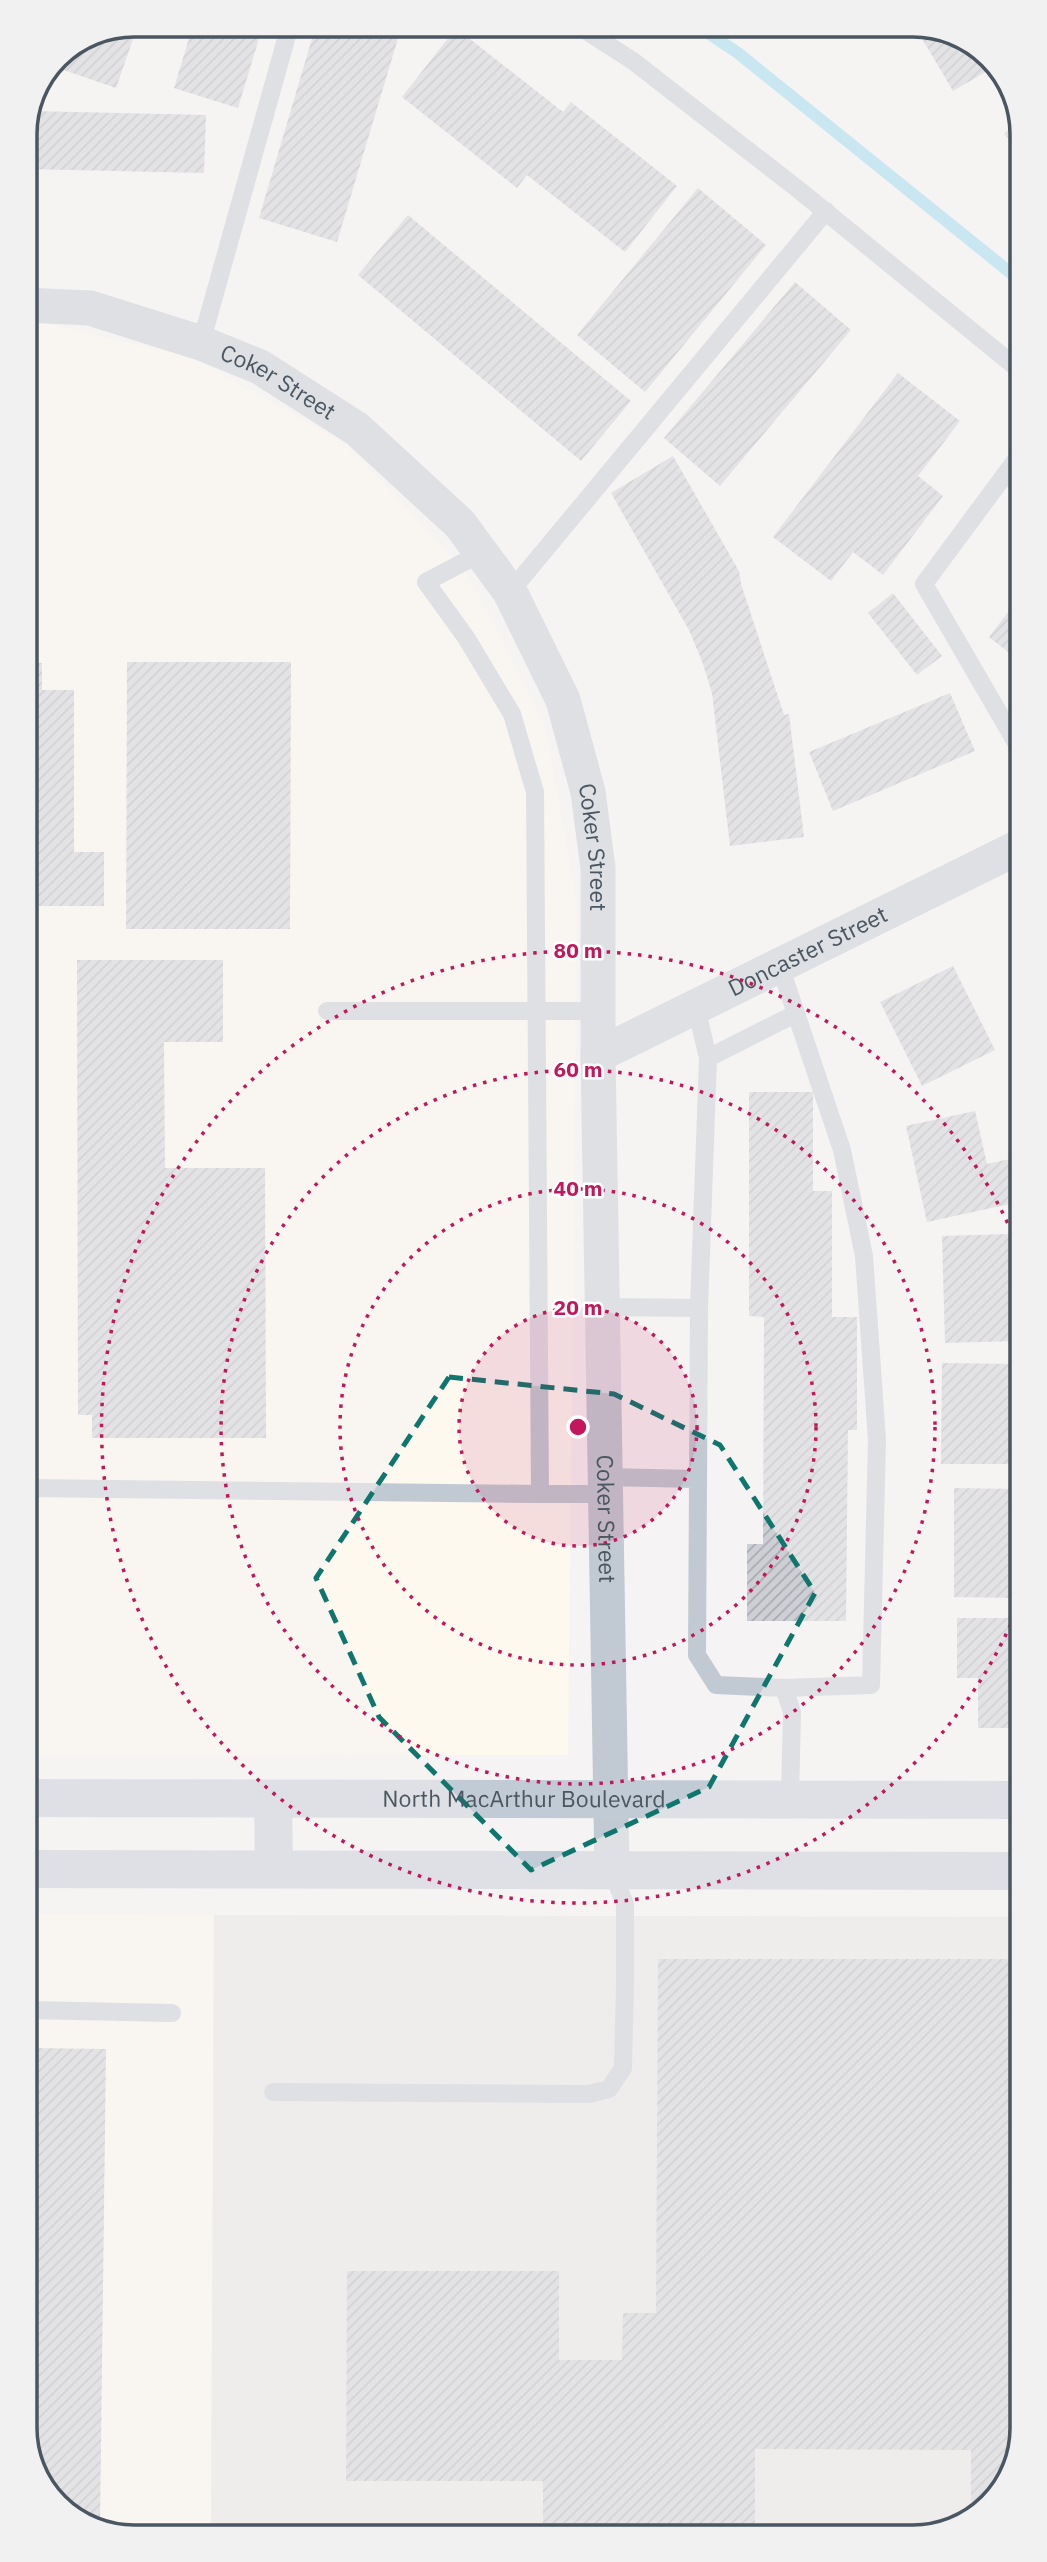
<svg xmlns="http://www.w3.org/2000/svg" width="1047" height="2562" font-family="'IBM Plex Sans',sans-serif">
<style>
.commercial{fill:#fdf9ef}
.education{fill:#e6e4e5}
.lines{fill:none;stroke-linecap:round;stroke-linejoin:round}
.stream{stroke:#90daee;stroke-width:12}
.building{fill:url(#building-hatch)}
.service{stroke:#c1cad2;stroke-width:18}
.minor{stroke:#c1cad2;stroke-width:35}
.secondary{stroke:#c1cbd6;stroke-width:38}
.marked{fill:none;stroke:#0f766e;stroke-width:5;stroke-dasharray:14 9;stroke-linejoin:round}
.ring{fill:none;stroke:#c2185b;stroke-width:3.5;stroke-dasharray:3.5 7}
.labels{text-anchor:middle;stroke-width:5;stroke-linejoin:round;paint-order:stroke}
.street-label{font-size:23px;fill:#4a5661;stroke:#fff}
.rim{fill:none;stroke:#4a5661;stroke-width:3.5}
.centre{fill:#c2185b;stroke:#fff;stroke-width:3.5}
.ring-label{font-size:21px;text-anchor:middle;font-weight:bold;fill:#c2185b;stroke:#fff;stroke-width:5;stroke-linejoin:round;paint-order:stroke}
</style>
<defs>
<pattern id="building-hatch" width="6" height="6" patternUnits="userSpaceOnUse" patternTransform="scale(1.75)"><rect width="6" height="6" fill="#cdcfd5"/><path d="M-1 1l2-2M0 6l6-6M5 7l2-2" fill="none" stroke="#a8abb0"/></pattern>
</defs>
<rect width="100%" height="100%" fill="#f5f3f3"/>
<!-- commercial -->
<path class="commercial" d="M 25,319 L 192,357 L 346,444 L 467,572 L 546,729 L 577,904 L 568,1755 L 29,1756 Z
M 29,1914 L 214,1915 L 211,2537 L 127,2537 L 67,2515 L 30,2463 Z"/>
<!-- education -->
<path class="education" d="M 214,1915 L 1021,1917 L 1022,2428 L 1000,2494 L 948,2532 L 211,2537 Z"/>
<g class="lines">
<!-- stream -->
<path class="stream" d="M 696,25 L 738,53 L 1017,278"/>
</g>
<!-- building -->
<path class="building" d="M 134,24 L 138,25 L 116,88 L 52,66 L 57,56 Z
M 193,25 L 263,25 L 238,108 L 174,88 Z
M 316,25 L 402,25 L 337,242 L 259,218 Z
M 914,25 L 920,25 L 980,47 L 994,67 L 953,91 Z
M 456,28 L 563,112 L 571,102 L 677,186 L 625,252 L 527,175 L 517,188 L 402,97 Z
M 32,111 L 206,115 L 204,173 L 25,169 L 25,127 Z
M 1017,121 L 1017,147 L 1004,134 Z
M 698,188 L 766,245 L 645,392 L 577,335 Z
M 408,215 L 631,401 L 581,461 L 358,275 Z
M 795,282 L 851,330 L 720,486 L 664,438 Z
M 898,373 L 960,421 L 918,476 L 943,496 L 883,575 L 853,552 L 831,581 L 773,537 Z
M 673,456 L 739,571 L 741,584 L 784,715 L 789,714 L 804,837 L 730,846 L 712,693 L 702,661 L 689,630 L 611,493 Z
M 893,593 L 942,656 L 917,675 L 868,613 Z
M 1018,599 L 1018,660 L 989,637 Z
M 127,662 L 291,662 L 290,929 L 126,929 Z
M 26,663 L 42,663 L 42,690 L 74,690 L 74,852 L 104,852 L 104,906 L 27,906 Z
M 950,693 L 975,751 L 833,811 L 809,752 Z
M 77,960 L 223,960 L 223,1042 L 164,1042 L 165,1168 L 265,1168 L 266,1438 L 92,1438 L 92,1415 L 78,1415 Z
M 953,966 L 995,1050 L 922,1086 L 880,1002 Z
M 749,1092 L 813,1092 L 813,1191 L 832,1191 L 832,1317 L 857,1317 L 857,1430 L 848,1430 L 846,1621 L 747,1621 L 747,1544 L 763,1544 L 764,1317 L 749,1316 Z
M 975,1111 L 987,1164 L 1019,1157 L 1019,1202 L 927,1222 L 906,1126 Z
M 1010,1234 L 1012,1286 L 1020,1285 L 1020,1341 L 945,1343 L 942,1236 Z
M 942,1363 L 1020,1364 L 1020,1464 L 941,1464 Z
M 954,1488 L 1020,1489 L 1020,1598 L 954,1597 Z
M 957,1618 L 1021,1618 L 1021,1728 L 978,1728 L 978,1678 L 957,1678 Z
M 658,1959 L 1021,1959 L 1022,2428 L 1000,2494 L 971,2515 L 971,2450 L 755,2449 L 755,2533 L 543,2534 L 543,2481 L 346,2481 L 347,2271 L 559,2271 L 559,2360 L 622,2360 L 623,2313 L 656,2313 Z
M 29,2048 L 106,2049 L 100,2527 L 67,2515 L 30,2463 Z"/>
<g class="lines">
<!-- service -->
<path class="service" d="M 577,25 L 633,61 L 799,190 L 1017,368
M 201,343 L 290,25
M 1018,457 L 924,584 L 1018,746
M 510,592 L 826,211
M 780,966 L 842,1150 L 864,1256 L 877,1440 L 871,1685 L 784,1688
M 696,1007 L 708,1058 L 699,1308
M 327,1011 L 598,1011
M 708,1058 L 795,1014
M 602,1307 L 699,1308 L 697,1655 L 716,1685 L 784,1688 L 792,1712 L 790,1798
M 605,1477 L 696,1479
M 28,1488 L 540,1494 L 535,792 L 512,714 L 467,639 L 426,582 L 481,553
M 540,1494 L 605,1494
M 29,2010 L 172,2013
M 273,2092 L 569,2094 L 589,2094 L 609,2089 L 623,2068 L 625,1984 L 625,1904 L 612,1871"/>
<!-- minor -->
<g class="minor">
<path id="s1" d="M 25,305 L 90,308 L 201,343 L 260,367 L 357,429 L 460,524 L 510,592 L 563,700 L 588,792 L 598,868 L 598,1055 L 612,1871"/>
<path id="s2" d="M 598,1055 L 1019,847"/>
</g>
<!-- secondary -->
<g class="secondary">
<path id="s3" d="M 29,1798 L 1021,1800"/>
<path d="M 273,1799 L 274,1869"/>
<path d="M 29,1869 L 1021,1871"/>
</g>
</g>
<!-- marked area -->
<path d="M0 0H1047V2562H0ZM 449,1377 L 614,1394 L 720,1445 L 815,1593 L 709,1787 L 531,1870 L 379,1717 L 316,1578 Z" fill="#f5f3f3" fill-opacity=".55" fill-rule="evenodd"/>
<path class="marked" d="M 449,1377 L 614,1394 L 720,1445 L 815,1593 L 709,1787 L 531,1870 L 379,1717 L 316,1578 Z"/>
<!-- distance rings -->
<circle cx="578" cy="1427" r="119" fill="#c2185b" fill-opacity=".12"/>
<g class="ring">
<circle cx="578" cy="1427" r="119"/>
<circle cx="578" cy="1427" r="238"/>
<circle cx="578" cy="1427" r="357"/>
<path d="M1019 1605A476 476 0 1 1 1019 1249"/>
</g>
<g class="labels">
<!-- street labels -->
<g class="street-label">
<text dy="8" stroke="none"><textPath href="#s1" startOffset="268">Coker Street</textPath></text>
<text dy="8" stroke="none"><textPath href="#s1" startOffset="856">Coker Street</textPath></text>
<text dy="8" stroke="none"><textPath href="#s2" startOffset="234">Doncaster Street</textPath></text>
<text dy="8" stroke="none"><textPath href="#s1" startOffset="1528">Coker Street</textPath></text>
<text dy="8" stroke="none"><textPath href="#s3" startOffset="495">North MacArthur Boulevard</textPath></text>
</g>
</g>
<!-- crop -->
<path d="M0 0H1047V2562H0ZM134 37H913A97 97 0 0 1 1010 134V2428A97 97 0 0 1 913 2525H134A97 97 0 0 1 37 2428V134A97 97 0 0 1 134 37Z" fill="#f1f1f2" fill-rule="evenodd"/>
<path class="rim" d="M134 37H913A97 97 0 0 1 1010 134V2428A97 97 0 0 1 913 2525H134A97 97 0 0 1 37 2428V134A97 97 0 0 1 134 37Z"/>
<circle cx="578" cy="1427" r="10" class="centre"/>
<g class="ring-label">
<text x="578" y="958">80 m</text>
<text x="578" y="1077">60 m</text>
<text x="578" y="1196">40 m</text>
<text x="578" y="1315">20 m</text>
</g>
</svg>
